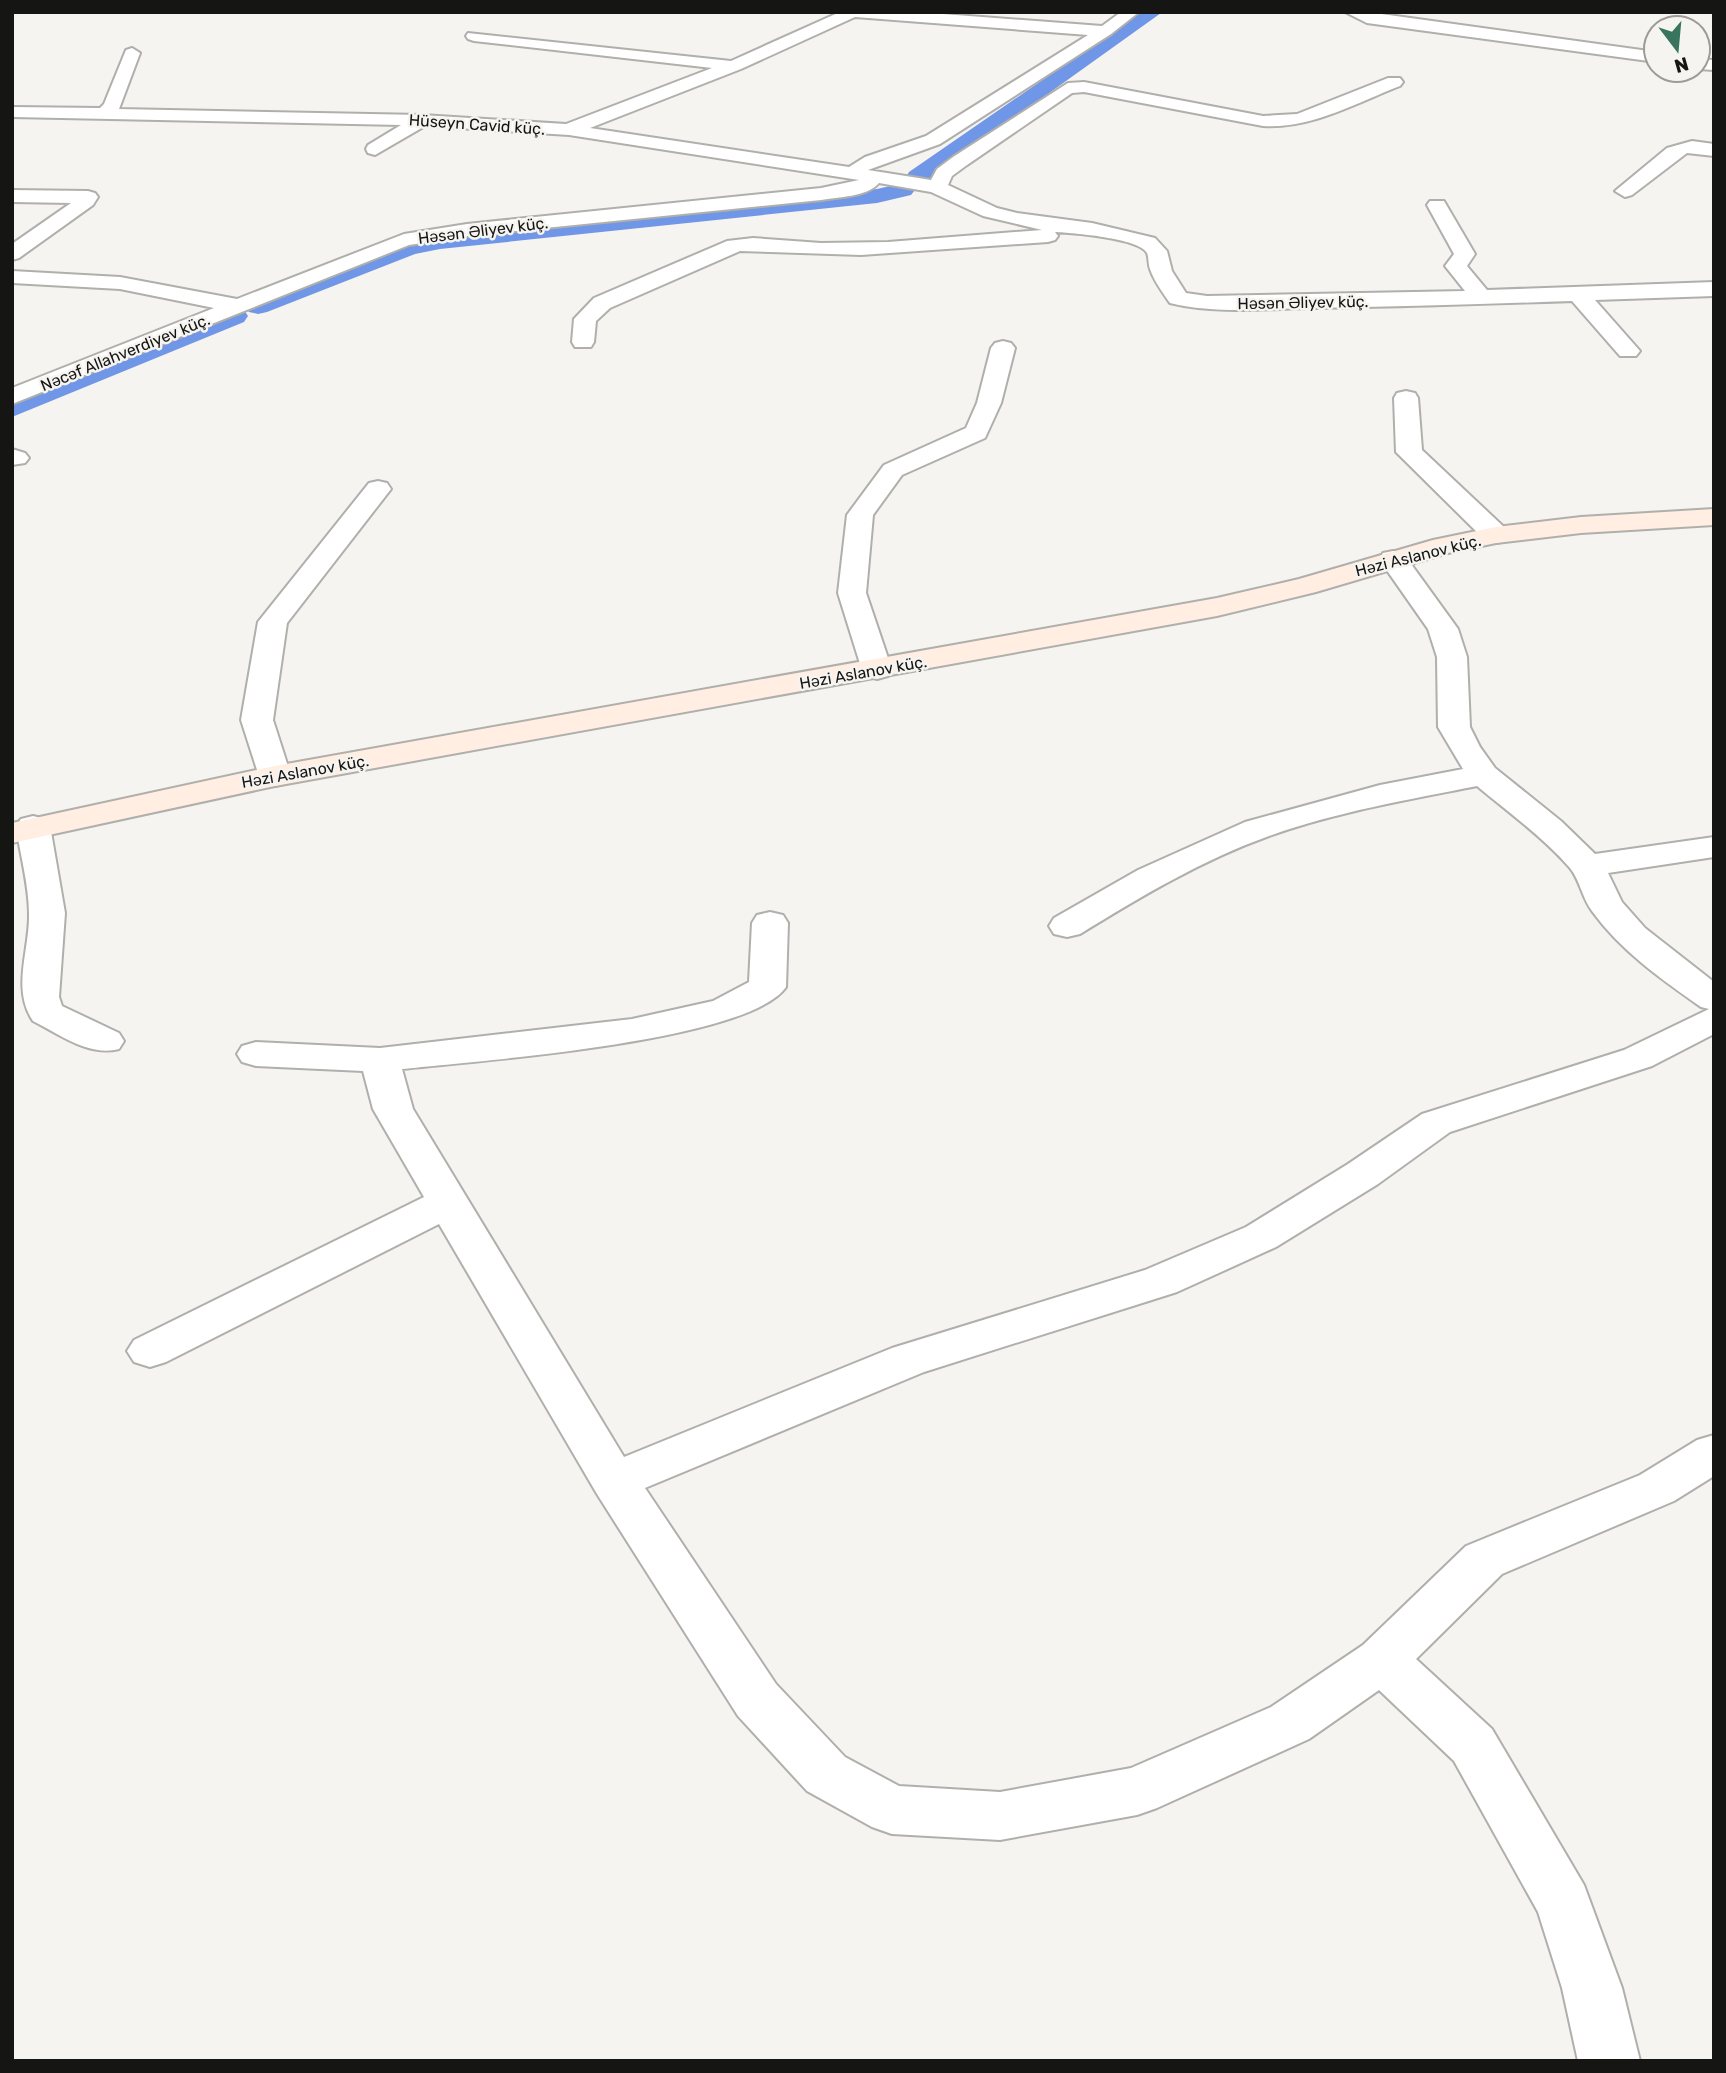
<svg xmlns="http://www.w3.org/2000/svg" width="1726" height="2073" font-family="Rubik,sans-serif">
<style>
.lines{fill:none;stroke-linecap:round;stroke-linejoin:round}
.canal{fill:#7096e7;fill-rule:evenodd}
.street-casing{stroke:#b0afab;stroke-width:4}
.secondary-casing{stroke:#b0afab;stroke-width:4}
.street{fill:#fff;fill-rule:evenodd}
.secondary{fill:#ffeee1;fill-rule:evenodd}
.labels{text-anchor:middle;stroke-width:5;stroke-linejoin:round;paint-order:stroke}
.far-street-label{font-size:16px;fill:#151513;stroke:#f6f4f0}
</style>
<rect width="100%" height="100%" fill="#f6f4f0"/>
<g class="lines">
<!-- canal -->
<path class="canal" d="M 1141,12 L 1161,13 L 925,182 L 909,182 L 906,177 L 909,172 Z
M 903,183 L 911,185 L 915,190 L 911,195 L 877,203 L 440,249 L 415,254 L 267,312 L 258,314 L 249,312 L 245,306 L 249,300 L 400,243 L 440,235 L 877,189 Z
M 235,308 L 244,310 L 248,316 L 244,322 L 12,417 L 12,398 Z"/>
<!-- street casing -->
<g class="street-casing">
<path id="street" d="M 840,12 L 917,12 L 1102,26 L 1121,12 L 1139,12 L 1111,34 L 940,144 L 868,170 L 931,180 L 937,169 L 953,157 L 1068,83 L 1084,82 L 1263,116 L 1297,114 L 1388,78 L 1400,78 L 1403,82 L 1400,86 C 1356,103 1311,129 1263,126 L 1084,92 L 1072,93 L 967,165 L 952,176 L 948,185 L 997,208 L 1017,213 L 1092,223 L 1155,238 L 1167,251 L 1172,271 L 1186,293 L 1207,296 L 1465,291 L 1445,266 L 1454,254 L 1427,205 L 1430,201 L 1444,201 L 1475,254 L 1467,266 L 1487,290 L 1714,282 L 1714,296 L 1595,300 L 1640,351 L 1636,356 L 1620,356 L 1572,301 C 1484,304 1397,307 1309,308 C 1263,309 1215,314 1170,303 C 1163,293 1154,281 1150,269 C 1148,264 1149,257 1147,253 C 1139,238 1072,233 1055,232 L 1058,236 L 1055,240 L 1048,242 L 861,255 L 740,251 L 610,308 L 596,321 L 594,342 L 591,347 L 575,347 L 572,342 L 574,319 L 594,298 L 727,241 L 753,238 L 821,243 L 888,242 L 1042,230 L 983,216 L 931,192 L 879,183 C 867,197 838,197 821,200 L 467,236 L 409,245 L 12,404 L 12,388 L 214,308 L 120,289 L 12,283 L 12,271 L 120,277 L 237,299 L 404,234 L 467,224 L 821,188 L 859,180 L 569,135 L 425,126 L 375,155 L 368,153 L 366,149 L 368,145 L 401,125 L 12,117 L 12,107 L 100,108 L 104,104 L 126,50 L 132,48 L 140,53 L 119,109 L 422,115 L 566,124 L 712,68 L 474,41 L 468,39 L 466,36 L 468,33 L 731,61 ZM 855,17 L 1088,35 L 926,136 L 865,157 L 849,167 L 590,128 L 741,69 Z
M 1345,12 L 1367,12 L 1656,52 L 1656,62 L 1367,23 Z
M 1698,59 L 1714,60 L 1714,70 L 1698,69 Z
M 1692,141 L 1714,144 L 1714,156 L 1687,153 L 1632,195 L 1625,197 L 1615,191 L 1667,148 Z
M 12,190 L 88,191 L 95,193 L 98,197 L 93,205 L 19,258 L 12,260 L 12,244 L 71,203 L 12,202 Z
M 1003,341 L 1011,343 L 1015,348 L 1001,403 L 985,438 L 902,475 L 873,515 L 866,593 L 892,670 L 888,676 L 877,679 L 866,676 L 862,670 L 838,593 L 847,515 L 884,465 L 966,428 L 977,403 L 991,348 L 995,343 Z
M 1406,391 L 1415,393 L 1418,398 L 1422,450 L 1506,529 L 1510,535 L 1506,541 L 1496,543 L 1486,541 L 1396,452 L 1394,398 L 1397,393 Z
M 12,449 L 25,453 L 29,458 L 25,463 L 12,465 Z
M 378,481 L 387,483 L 391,489 L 287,623 L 273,720 L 291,776 L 287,783 L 275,786 L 263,783 L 259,776 L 241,720 L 258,622 L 369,483 Z
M 1393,551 L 1403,553 L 1458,629 L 1467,657 L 1470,727 L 1480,747 L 1495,768 L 1561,821 L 1595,854 L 1714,837 L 1714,857 L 1608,873 L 1622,902 L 1645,928 L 1714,982 L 1714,1034 L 1652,1066 L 1450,1132 L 1378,1184 L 1276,1247 L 1177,1292 L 924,1372 L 645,1488 L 776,1684 L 845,1757 L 899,1786 L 1000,1792 L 1131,1768 L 1271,1707 L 1363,1645 L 1466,1546 L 1640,1475 L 1697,1440 L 1714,1435 L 1714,1476 L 1674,1501 L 1502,1574 L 1416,1659 L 1492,1729 L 1584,1885 L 1622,1988 L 1640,2061 L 1578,2061 L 1562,1988 L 1538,1912 L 1454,1761 L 1379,1690 L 1309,1739 L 1157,1808 L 1137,1815 L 1000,1840 L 892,1834 L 872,1827 L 807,1791 L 738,1716 L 597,1494 L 439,1224 L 166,1362 L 150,1367 L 134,1362 L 127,1351 L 134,1340 L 424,1197 L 373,1109 L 363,1071 L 256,1066 L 242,1062 L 237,1054 L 242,1046 L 256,1042 L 380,1048 L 632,1019 L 713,1001 L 749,982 L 752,923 L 757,915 L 770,912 L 783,915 L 788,923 L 786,987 C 748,1042 475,1061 402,1069 L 413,1109 L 624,1457 L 892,1348 L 1145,1270 L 1246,1227 L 1348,1164 L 1422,1114 L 1624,1050 L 1709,1009 L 1701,1007 C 1661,979 1621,951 1592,911 C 1582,898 1580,880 1570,868 C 1543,837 1508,812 1477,786 C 1407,800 1336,812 1269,836 C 1202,860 1140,897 1080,934 L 1067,937 L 1054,934 L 1049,926 L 1054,918 L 1138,870 L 1245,822 L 1380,785 L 1463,769 L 1438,727 L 1437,657 L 1428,629 L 1379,559 L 1383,553 Z
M 33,816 L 45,819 L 50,826 L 65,913 L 59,997 L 62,1006 L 119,1033 L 124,1041 L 119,1049 C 89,1057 59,1034 33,1021 C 11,989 30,949 29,914 C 29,885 20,854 16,826 L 21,819 Z"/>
</g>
<!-- secondary casing -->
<g class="secondary-casing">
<path id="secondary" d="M 1714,509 L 1714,525 L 1581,533 L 1496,543 L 1448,553 L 1316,592 L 1217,616 L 275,786 L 12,843 L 12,823 L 275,766 L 1217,598 L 1299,579 L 1433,540 L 1496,527 L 1581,517 Z"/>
</g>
<!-- street -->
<use href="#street" class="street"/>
<!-- secondary -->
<use href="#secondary" class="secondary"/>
</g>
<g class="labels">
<!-- far-street labels -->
<g class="far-street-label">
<text transform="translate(477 124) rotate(4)" y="6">Hüseyn Cavid küç.</text>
<text transform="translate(483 230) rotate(-7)" y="6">Həsən Əliyev küç.</text>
<text transform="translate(1303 302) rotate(-1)" y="6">Həsən Əliyev küç.</text>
<text transform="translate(125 352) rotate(-22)" y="6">Nəcəf Allahverdiyev küç.</text>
<text transform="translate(1418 555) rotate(-14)" y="6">Həzi Aslanov küç.</text>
<text transform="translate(863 672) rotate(-10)" y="6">Həzi Aslanov küç.</text>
<text transform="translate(305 771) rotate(-10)" y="6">Həzi Aslanov küç.</text>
</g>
</g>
<!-- border -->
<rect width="1726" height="2073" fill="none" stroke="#151513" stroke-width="28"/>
<!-- north arrow -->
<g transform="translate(1677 49) rotate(164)"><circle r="33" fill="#f6f4f0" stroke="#9c9b98" stroke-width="2"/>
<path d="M0-5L12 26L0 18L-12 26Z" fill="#39745e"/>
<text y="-10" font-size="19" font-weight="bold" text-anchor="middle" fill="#151513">N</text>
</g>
</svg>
